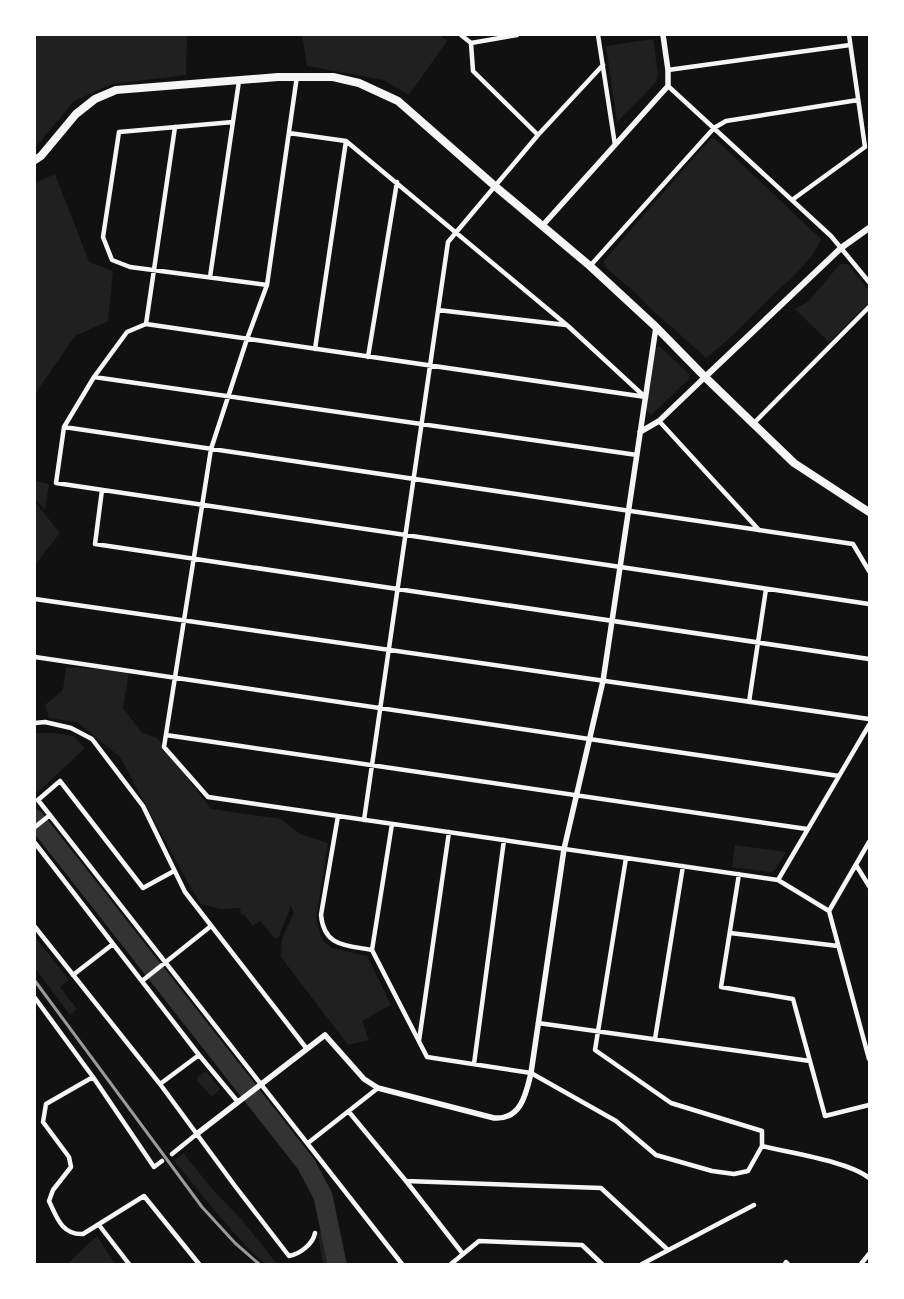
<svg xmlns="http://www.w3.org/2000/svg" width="904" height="1299" font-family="Arial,sans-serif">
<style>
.green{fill:#202020}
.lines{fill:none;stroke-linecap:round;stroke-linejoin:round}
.river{stroke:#333;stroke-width:19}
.minor{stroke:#f5f5f5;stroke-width:4.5}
.tertiary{stroke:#f5f5f5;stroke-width:5.5}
.secondary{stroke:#f5f5f5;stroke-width:6}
.trunk{stroke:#f5f5f5;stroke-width:8}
.rail{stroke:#9a9a9a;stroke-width:3}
</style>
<rect width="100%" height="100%" fill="#111"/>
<!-- green -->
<path class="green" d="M 35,35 L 187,35 L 186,75 L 112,84 L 74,101 L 35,148 Z
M 302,35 L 440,35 L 447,41 L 409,95 L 384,80 L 307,66 Z
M 653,39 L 658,74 L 656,82 L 617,122 L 606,46 Z
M 714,138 L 821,239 C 815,258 786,283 771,297 C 750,318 730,340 706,358 L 648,306 L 636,293 L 608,270 L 603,262 L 702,148 L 711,139 Z
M 55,174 L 89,262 L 113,271 L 108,321 L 75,336 L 35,394 L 35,183 Z
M 840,264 L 848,264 L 869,291 L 869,303 L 829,342 L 795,309 L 809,301 Z
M 659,346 L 689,374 L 689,379 L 651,415 L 646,410 L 655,349 Z
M 35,481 L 49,484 L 45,510 L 35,498 Z
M 35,502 L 60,533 L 35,565 Z
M 66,667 L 129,671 L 123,708 L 142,733 L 157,738 L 211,809 L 281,819 L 300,834 L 328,843 L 316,919 L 322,940 L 332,948 L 367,956 L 391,1005 L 362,1021 L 369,1040 L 348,1045 L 281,957 L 282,939 L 294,912 L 289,902 L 290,908 L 278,939 L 273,937 L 260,921 L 253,926 L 244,915 L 241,914 L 240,908 L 220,909 L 201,904 L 188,883 L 120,757 L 77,722 L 49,718 L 45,705 L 63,690 Z
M 35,733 L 55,733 L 73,736 L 85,748 L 35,795 L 38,810 L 35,811 Z
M 735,845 L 786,852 L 774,871 L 770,872 L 732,867 Z
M 35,937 L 69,980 L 60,987 L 77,1009 L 70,1015 L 35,968 Z
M 204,1072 L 208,1073 L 220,1089 L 213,1096 L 210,1095 L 197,1080 L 198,1077 Z
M 183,1153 L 213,1190 L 243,1221 L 277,1264 L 265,1264 C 230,1233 204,1196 174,1161 Z
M 336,1223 L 340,1242 L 348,1264 L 323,1264 L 318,1234 Z
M 97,1236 L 115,1264 L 67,1264 Z"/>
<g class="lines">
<!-- river -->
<path class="river" d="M 35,819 L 306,1164 L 323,1196 L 337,1264"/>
<!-- minor -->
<path class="minor" d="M 461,35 L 471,43
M 517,35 L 471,43 L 473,71 L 538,135
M 598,35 L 615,145
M 668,70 L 850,45
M 297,76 L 267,285 L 247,339 L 211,449 L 164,747 L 208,797 L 778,880 L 829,911 L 869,1059
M 668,86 L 831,236 L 869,282
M 233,122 L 119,132 L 103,237 L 112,260 L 130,267 L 267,285
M 175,127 L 146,324 L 127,332 L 94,377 L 64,427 L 56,483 L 869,604
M 289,133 L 346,141 L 568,326 L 645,397
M 792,200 L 865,147 L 849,35
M 590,266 L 714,128 L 726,121 L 858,100
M 210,277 L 239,81
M 438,310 L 566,325
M 146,324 L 646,397
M 315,349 L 346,141
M 368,357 L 397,182
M 94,377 L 637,455
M 659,421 L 759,530
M 753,424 L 869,307
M 64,427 L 853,544 L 869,571
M 102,490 L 95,544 L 869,659
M 35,599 L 869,719
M 35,657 L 839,776
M 749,702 L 766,589
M 35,723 L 45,722 L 71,728 L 92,739 L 143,806 L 185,892 L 307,1049
M 166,735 L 807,829
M 338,816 L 321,915 C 324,947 346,945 372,950 L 427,1057 L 531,1073 L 616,1121 L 656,1155 L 712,1171 L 734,1174 L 748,1171 L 762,1146
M 364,820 L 448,242 L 538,135 L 603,65
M 35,827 L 50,815
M 35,843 L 199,1055 L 238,1102
M 626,858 L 595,1050 L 671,1103 L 762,1131 L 762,1146 C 789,1153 848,1161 869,1178
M 856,865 L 869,886
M 174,871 L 143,888 L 60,781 L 38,800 L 402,1264
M 739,874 L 721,987 L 793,999 L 825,1116 L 869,1105
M 778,880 L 869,725
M 829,911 L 869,842
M 35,927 L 160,1084 L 235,1186 L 289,1256 C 300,1254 313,1244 315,1233
M 730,933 L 838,946
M 372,950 L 392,824
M 73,975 L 113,944
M 142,981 L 211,926
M 35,998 L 93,1077 L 154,1167 L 162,1161
M 538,1023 L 810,1061
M 655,1039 L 683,866
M 419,1041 L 449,832
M 474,1064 L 504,840
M 93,1077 L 46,1104 L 43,1122 L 69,1157 L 71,1167 L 53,1190 L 49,1201 C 57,1218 62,1235 83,1234 L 144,1196 L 199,1264
M 160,1084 L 199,1055
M 349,1112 L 406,1181 L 463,1254
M 308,1143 L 378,1088
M 172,1154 L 198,1133
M 406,1181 L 601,1188 L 668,1250
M 99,1225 L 129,1264
M 451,1264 L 479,1241 L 582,1245 L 602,1264
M 642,1264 L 754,1205
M 785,1264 L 786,1262 L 788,1264
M 861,1264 L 869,1254"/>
<!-- tertiary -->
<path class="tertiary" d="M 543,225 L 668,86 L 668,70 L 663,35
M 640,432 L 659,421 L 705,377
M 198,1133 L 325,1035 L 364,1079 L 378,1088 L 494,1118 C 521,1120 526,1094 531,1073 L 564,849 L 603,681 L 656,327"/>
<!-- secondary -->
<path class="secondary" d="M 705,377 L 841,248 L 869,228"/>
<!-- trunk -->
<path class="trunk" d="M 35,160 L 41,156 L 76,114 L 95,99 L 116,90 L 278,77 L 333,77 L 359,83 L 398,101 L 496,187 L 590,266 L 656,327 L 705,377 L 794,463 L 869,512"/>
<!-- rail -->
<path class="rail" d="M 35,981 L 202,1207 L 235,1243 L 259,1264"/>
</g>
<!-- border -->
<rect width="904" height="1299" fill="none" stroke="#ffffff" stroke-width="72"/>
</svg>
